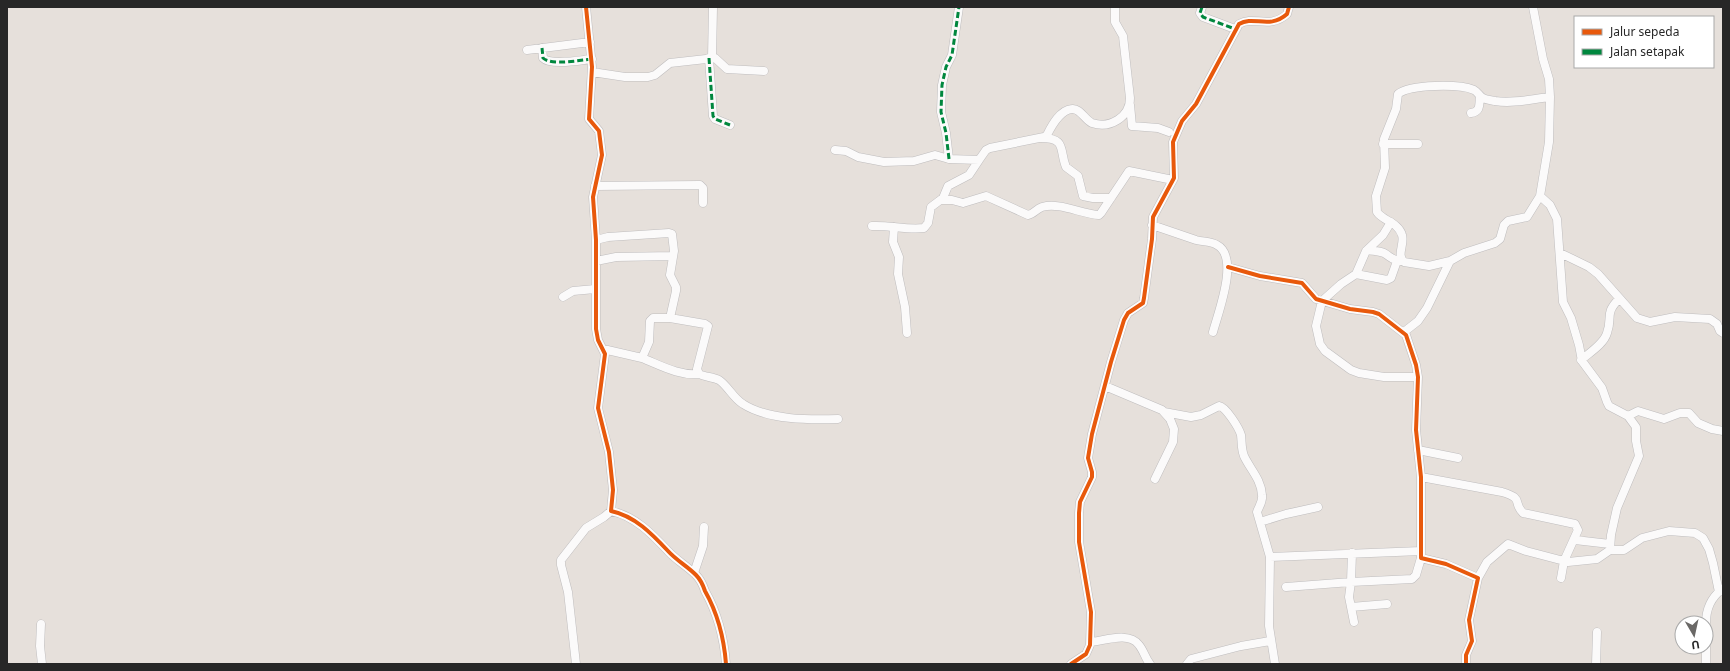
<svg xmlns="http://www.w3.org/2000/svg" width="1730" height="671" font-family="'Noto Sans',sans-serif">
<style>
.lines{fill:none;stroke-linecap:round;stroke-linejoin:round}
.minor-casing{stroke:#bfbdbe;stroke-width:9}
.minor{stroke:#fbfafa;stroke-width:8}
.quiet{stroke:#00873e;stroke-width:3;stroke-dasharray:6 3;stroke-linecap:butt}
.cycleway-casing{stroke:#fff;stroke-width:6}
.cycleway{stroke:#e8590c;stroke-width:4}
</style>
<rect width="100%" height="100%" fill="#e6e0db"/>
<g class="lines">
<!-- minor casing -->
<g class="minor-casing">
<path id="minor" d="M 586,7 L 592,67 L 589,119 L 599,131 L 602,155 L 593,197 L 596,240 L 596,329 L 598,340 L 605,354 L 598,408 L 609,452 L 613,490 L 611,511 C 635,516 652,534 668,551 C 676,560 687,566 696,575 C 700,579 703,585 705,591 C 718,614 724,638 726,664
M 1202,7 L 1200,13 L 1203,17 L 1235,29
M 542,48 L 543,58 C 551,66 581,60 592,59
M 527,50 L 590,42
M 709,58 L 713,116 L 715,119 L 730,125
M 712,58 L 713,7
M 592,72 L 625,77 L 648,77 L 655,75 L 670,63 L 715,58 L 727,69 L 764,71
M 1130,105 L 1132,126 L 1158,128 L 1169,132
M 1471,113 C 1481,112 1479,104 1480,96
M 1041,138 C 1067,138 1059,150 1066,167 L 1078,176 L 1083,196 L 1093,198 L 1111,198
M 1383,144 L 1418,144
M 835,150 L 846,151 L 858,157 L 884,162 L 914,161 L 935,155 L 949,159 L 979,160 L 969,175 L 948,186 L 943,198 L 931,207 L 928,223 L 924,228 C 906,230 890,225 872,226
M 949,159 L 946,133 L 941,112 L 942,85 L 946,67 L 952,55 L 959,7
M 979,160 L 986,150 L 990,148 L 1044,137 L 1047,135 C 1052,125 1060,110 1072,109 C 1080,108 1085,120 1092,123 C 1110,129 1130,117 1130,98 L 1123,36 L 1115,22 L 1115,7
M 595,186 L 700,185 L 703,188 L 703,203
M 1540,196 L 1550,205 L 1557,219 L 1563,302 L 1571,318 L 1579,345 L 1582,361 L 1602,388 L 1607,402 L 1609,406 L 1628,416 L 1636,427 L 1636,441 L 1639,456 L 1617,508 L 1611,535 L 1610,550
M 941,200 L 952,200 L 963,203 L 986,196 L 1028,215 C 1034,214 1036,209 1042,207 C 1060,202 1081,214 1099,215 L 1101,213 L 1129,171 L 1173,180
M 1391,222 L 1383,235 L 1366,251 L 1356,274 L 1341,284 L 1322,301 L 1316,326 L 1320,344 L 1325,351 L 1351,370 L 1359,373 L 1384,377 L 1418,377
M 1152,225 C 1167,230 1181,235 1196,240 C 1203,242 1211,241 1217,245 C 1240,257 1218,313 1213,332
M 894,227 L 893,242 L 899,257 L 898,274 L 905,307 L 907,333
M 596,240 L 608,237 L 669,233 L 672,234 L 674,251 L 670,275 L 676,287 L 676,291 L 670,318
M 1368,250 C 1373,251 1379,251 1384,253 C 1391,257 1391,260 1401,261
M 1560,253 L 1589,267 L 1598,274 L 1637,318 L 1650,322 L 1675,317 L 1710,319 L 1717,324 L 1720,331 L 1723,333
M 596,261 L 616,257 L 673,256
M 1450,261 L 1429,266 L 1404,262 C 1396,255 1405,244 1402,235 C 1398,222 1383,221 1377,212 L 1376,196 L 1385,168 L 1384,139 L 1396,109 L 1398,94 C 1410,84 1460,84 1474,90 C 1478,92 1479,96 1483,98 C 1486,100 1491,100 1495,101 C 1513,104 1532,99 1550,97
M 1228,267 L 1260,276 L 1302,283 L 1316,299 L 1350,309 L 1373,312 L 1379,314 L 1406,335 L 1416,365 L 1418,377 L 1416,430 L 1421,477 L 1421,558 L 1446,564 L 1478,578 L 1469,620 L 1472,641 L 1466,655 L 1466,664
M 1356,274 L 1387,280 L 1391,278 L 1397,261
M 563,297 L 573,291 L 595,289
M 1404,332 L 1418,321 L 1427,308 L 1450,261 L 1464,253 L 1495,243 L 1500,239 L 1504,225 L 1508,221 L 1527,217 L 1540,196 L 1549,142 L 1550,97 L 1549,79 L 1543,59 L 1533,7
M 603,349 L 642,358 L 649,342 L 650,321 L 653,318 L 670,318 L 705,324 L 708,326 L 697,369 L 699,374 C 705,377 713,377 719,380 C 728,386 733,398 743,404 C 768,420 809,420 838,419
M 642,358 C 660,365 679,376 699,374
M 1581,360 C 1589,353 1604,344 1607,333 C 1613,317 1604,314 1619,299
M 1105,386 L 1162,410 L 1170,419 L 1174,429 L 1173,442 L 1155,479
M 1164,412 L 1191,417 L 1201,415 L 1219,406 C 1226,407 1239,428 1241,435 C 1242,443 1241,448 1244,456 C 1250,469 1261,479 1262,495 C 1263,502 1259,506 1257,512 L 1270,557
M 1628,416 L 1638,411 L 1664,419 L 1680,413 L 1689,413 L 1698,423 L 1712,429 L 1723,431
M 1418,450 L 1458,458
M 1421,477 L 1502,492 C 1525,499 1512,502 1523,513 L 1575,524 L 1578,530 L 1564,561 L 1561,578
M 1260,522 L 1286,514 L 1318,507
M 1575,540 L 1610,544
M 1352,553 L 1351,582 L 1349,597 L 1354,622
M 694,573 L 703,546 L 704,527
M 1478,578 L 1487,562 L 1508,544 L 1526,551 L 1568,562 L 1597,559 L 1610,550 L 1624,550 L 1642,538 L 1669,531 L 1695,533 L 1703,538 L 1709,549 L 1713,563 L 1719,592
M 1286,587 L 1351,582 L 1412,579 L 1416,575 L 1421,558
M 1351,607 L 1387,604
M 1706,623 C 1706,608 1711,598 1722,589
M 41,624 L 40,646 L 42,664
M 1091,642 C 1104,641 1129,631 1139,645 C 1144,651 1145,658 1150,664
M 576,664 L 568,592 L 561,565 L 561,560 L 586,528 L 604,517 L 611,511
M 1071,664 L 1086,654 L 1090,645 L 1091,612 L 1079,542 L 1079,513 L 1080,502 L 1092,477 L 1092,472 L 1088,458 L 1092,434 L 1111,362 L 1124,320 L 1128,313 L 1143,303 L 1144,298 L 1152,239 L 1153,217 L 1174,178 L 1173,142 L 1182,121 L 1196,104 L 1239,24 C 1254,15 1269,30 1287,14 L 1289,7
M 1187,664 L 1191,659 L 1241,646 L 1270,641
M 1275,664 L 1269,626 L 1270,557 L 1421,551
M 1596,664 L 1597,632
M 1706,664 L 1706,647"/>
</g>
<!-- minor -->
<use href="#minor" class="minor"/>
<!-- quiet -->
<path class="quiet" d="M 1202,7 L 1200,13 L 1203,17 L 1235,29
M 542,48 L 543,58 C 551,66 581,60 592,59
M 709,58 L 713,116 L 715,119 L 730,125
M 949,159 L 946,133 L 941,112 L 942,85 L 946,67 L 952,55 L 959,7"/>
<!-- cycleway casing -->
<g class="cycleway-casing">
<path id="cycleway" d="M 586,7 L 592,67 L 589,119 L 599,131 L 602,155 L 593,197 L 596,240 L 596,329 L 598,340 L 605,354 L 598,408 L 609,452 L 613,490 L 611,511 C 635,516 652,534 668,551 C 676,560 687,566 696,575 C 700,579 703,585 705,591 C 718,614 724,638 726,664
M 1228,267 L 1260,276 L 1302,283 L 1316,299 L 1350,309 L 1373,312 L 1379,314 L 1406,335 L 1416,365 L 1418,377 L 1416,430 L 1421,477 L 1421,558 L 1446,564 L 1478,578 L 1469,620 L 1472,641 L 1466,655 L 1466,664
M 1071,664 L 1086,654 L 1090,645 L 1091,612 L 1079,542 L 1079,513 L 1080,502 L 1092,477 L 1092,472 L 1088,458 L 1092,434 L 1111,362 L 1124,320 L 1128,313 L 1143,303 L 1144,298 L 1152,239 L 1153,217 L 1174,178 L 1173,142 L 1182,121 L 1196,104 L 1239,24 C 1254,15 1269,30 1287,14 L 1289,7"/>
</g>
<!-- cycleway -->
<use href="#cycleway" class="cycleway"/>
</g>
<!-- border -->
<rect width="1730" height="671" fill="none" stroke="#272727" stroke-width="16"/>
<!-- legend -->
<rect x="1574" y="16" width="140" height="52" fill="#ffffff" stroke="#a9a9a9"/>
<rect x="1582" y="29" width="20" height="6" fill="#e8590c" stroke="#a9a9a9"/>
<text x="1610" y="36" font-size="12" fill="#272727">Jalur sepeda</text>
<rect x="1582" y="49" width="20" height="6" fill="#00873e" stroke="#a9a9a9"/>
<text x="1610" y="56" font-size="12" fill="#272727">Jalan setapak</text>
<!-- north arrow -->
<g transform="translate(1694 635) rotate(171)"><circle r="19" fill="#ffffff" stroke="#a9a9a9"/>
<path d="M0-3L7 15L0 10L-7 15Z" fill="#6a6866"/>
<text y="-6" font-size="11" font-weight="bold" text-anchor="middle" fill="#272727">U</text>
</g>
</svg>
